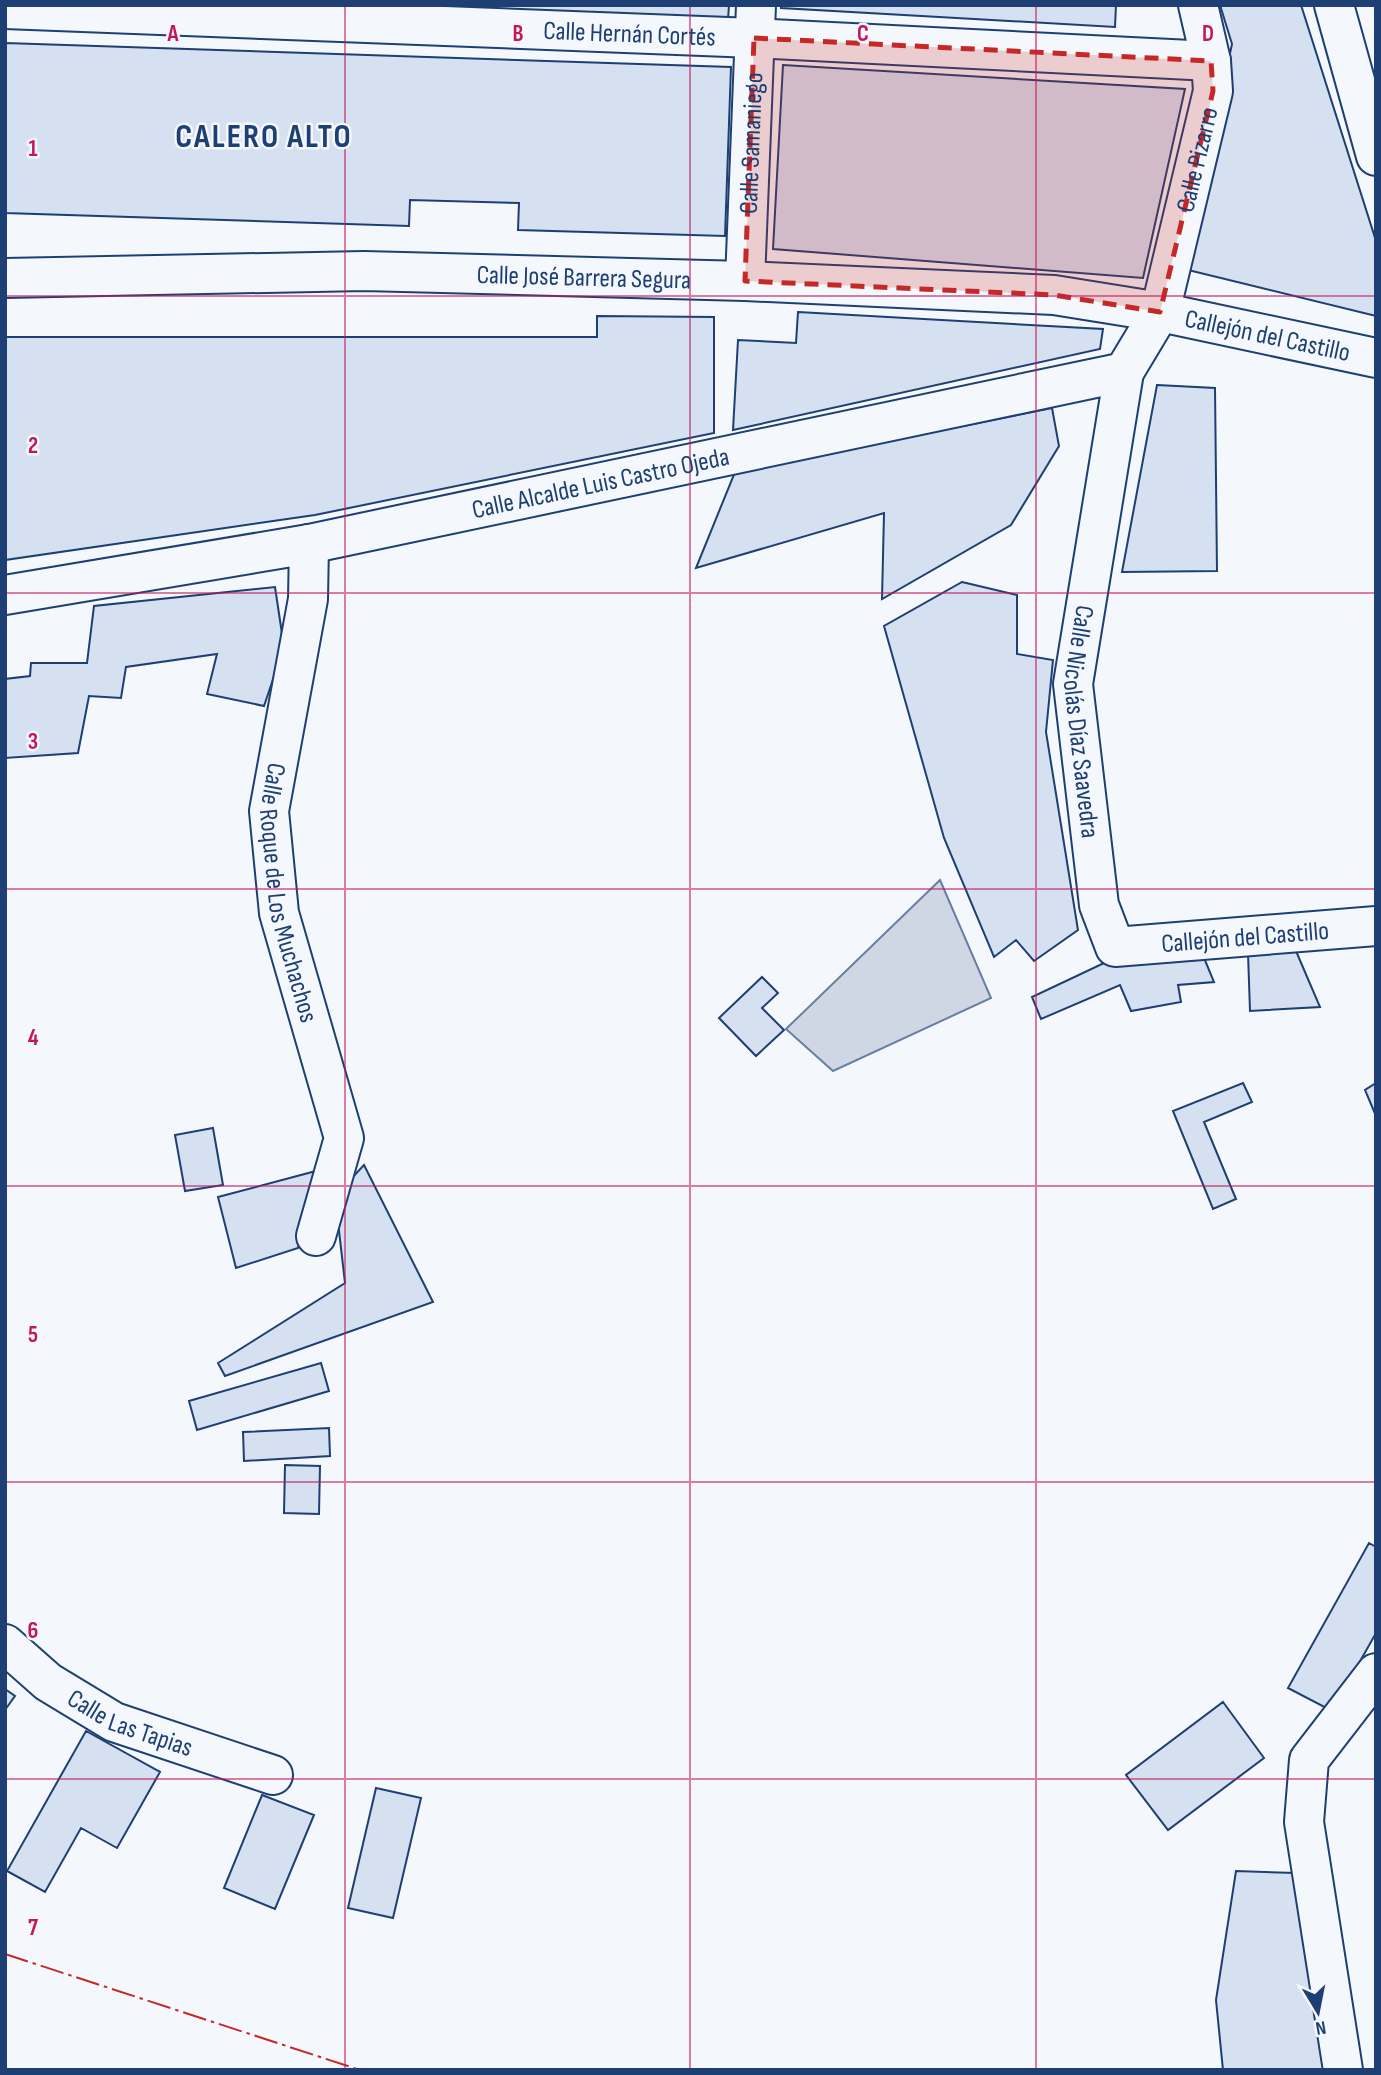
<svg xmlns="http://www.w3.org/2000/svg" width="1381" height="2075" font-family="'Sofia Sans Condensed',sans-serif">
<style>
.water{fill:#cfd7e4;stroke:#687fa3;stroke-width:2}
.building{fill:#d5e0f0;stroke:#1d3f73;stroke-width:2}
.lines{fill:none;stroke-linecap:round;stroke-linejoin:round}
.minor-casing{stroke:#1d3f73;stroke-width:42}
.minor{stroke:#f4f7fb;stroke-width:38}
.power{stroke:#c62828;stroke-width:2;stroke-dasharray:24 5 3.5 5;stroke-linecap:butt}
.marked{fill:#c62828;fill-opacity:0.2;stroke:#c62828;stroke-width:5;stroke-dasharray:14 9;stroke-linejoin:round}
.grid{fill:none;stroke:#c2185b;stroke-width:2;stroke-opacity:0.55}
.labels{text-anchor:middle;stroke-width:5;stroke-linejoin:round;paint-order:stroke}
.street-label{font-size:26px;fill:#1d3f73;stroke:#f4f7fb}
.district-label{font-size:33px;font-weight:bold;letter-spacing:2px;fill:#1d3f73;stroke:#f4f7fb}
.grid-label{font-size:23px;text-anchor:middle;font-weight:bold;fill:#c2185b;stroke:#f4f7fb;stroke-width:5;stroke-linejoin:round;paint-order:stroke}
</style>
<rect width="100%" height="100%" fill="#f4f7fb"/>
<!-- water -->
<path class="water" d="M 940,880 L 991,998 L 833,1071 L 786,1029 Z"/>
<!-- building -->
<path class="building" d="M 377,5 L 729,5 L 728,20 Z
M 781,5 L 1116,5 L 1115,27 L 781,8 Z
M 1220,5 L 1301,5 L 1376,241 L 1376,316 L 1184,269 L 1232,44 Z
M 5,43 L 731,67 L 725,236 L 518,230 L 519,203 L 410,200 L 409,226 L 5,213 Z
M 783,65 L 1185,89 L 1143,278 L 773,249 Z
M 798,312 L 1103,329 L 1100,349 L 733,430 L 738,340 L 796,343 Z
M 597,316 L 714,317 L 714,433 L 315,515 L 5,560 L 5,337 L 597,337 Z
M 1157,385 L 1215,388 L 1217,571 L 1122,572 Z
M 1052,408 L 1059,446 L 1011,525 L 882,599 L 884,513 L 696,568 L 735,472 Z
M 962,582 L 1017,595 L 1017,654 L 1053,660 L 1046,732 L 1078,930 L 1034,961 L 1016,940 L 994,957 L 944,838 L 884,626 Z
M 275,587 L 284,647 L 264,706 L 207,694 L 217,654 L 126,667 L 121,698 L 89,696 L 78,753 L 5,758 L 5,679 L 30,676 L 31,663 L 87,663 L 94,606 Z
M 1296,951 L 1320,1007 L 1250,1011 L 1248,953 Z
M 1202,953 L 1214,982 L 1178,985 L 1181,1002 L 1131,1011 L 1120,985 L 1041,1019 L 1032,997 L 1104,963 Z
M 762,977 L 778,993 L 762,1008 L 784,1030 L 756,1056 L 719,1018 Z
M 1243,1083 L 1252,1102 L 1204,1122 L 1236,1199 L 1213,1209 L 1173,1111 Z
M 1376,1083 L 1376,1116 L 1365,1090 Z
M 213,1128 L 223,1185 L 185,1191 L 175,1135 Z
M 364,1165 L 433,1302 L 225,1376 L 218,1363 L 345,1283 L 335,1196 Z
M 316,1171 L 298,1248 L 236,1268 L 218,1197 Z
M 321,1363 L 329,1391 L 197,1430 L 189,1401 Z
M 329,1428 L 330,1456 L 244,1461 L 243,1432 Z
M 285,1465 L 320,1466 L 319,1514 L 284,1513 Z
M 1369,1543 L 1376,1547 L 1376,1633 L 1332,1711 L 1288,1688 Z
M 5,1689 L 15,1696 L 5,1710 Z
M 1223,1702 L 1264,1758 L 1168,1830 L 1126,1775 Z
M 86,1731 L 160,1772 L 117,1848 L 81,1828 L 45,1892 L 7,1871 Z
M 376,1788 L 421,1798 L 393,1918 L 348,1908 Z
M 262,1795 L 314,1815 L 275,1909 L 224,1888 Z
M 1236,1871 L 1296,1873 L 1331,2070 L 1223,2070 L 1216,2000 Z"/>
<g class="lines">
<!-- minor casing -->
<g class="minor-casing">
<g id="minor">
<path d="M 1334,5 L 1376,156"/>
<path id="s1" d="M 5,9 L 754,38 L 1211,61"/>
<path id="s2" d="M 5,278 L 364,271 L 745,281 L 1054,295 L 1160,312 L 1376,358"/>
<path id="s3" d="M 745,281 L 756,5"/>
<path id="s4" d="M 1124,372 L 1073,684 L 1099,905 L 1115,947 L 1376,926"/>
<path id="s5" d="M 309,544 L 308,599 L 269,811 L 279,913 L 344,1138 L 316,1236"/>
<path id="s6" d="M 5,595 L 309,544 L 1124,372 L 1160,312 L 1213,91 L 1211,61 L 1198,5"/>
<path id="s7" d="M 5,1644 L 48,1682 L 114,1722 L 273,1775"/>
<path d="M 1343,2070 L 1304,1822 L 1309,1760 L 1376,1673"/>
</g>
</g>
<!-- minor -->
<use href="#minor" class="minor"/>
<!-- power -->
<path class="power" d="M 5,1954 L 360,2070"/>
</g>
<!-- marked area -->
<path class="marked" d="M 754,38 L 1211,61 L 1213,91 L 1160,312 L 1054,295 L 745,281 Z"/>
<!-- grid -->
<path class="grid" d="M 345,5 L 345,2070M 690,5 L 690,2070M 1036,5 L 1036,2070M 5,296 L 1376,296M 5,593 L 1376,593M 5,889 L 1376,889M 5,1186 L 1376,1186M 5,1482 L 1376,1482M 5,1779 L 1376,1779"/>
<g class="labels">
<!-- street labels -->
<g class="street-label">
<text dy="9" stroke="none"><textPath href="#s1" startOffset="625">Calle Hernán Cortés</textPath></text>
<text dy="9" stroke="none"><textPath href="#s3" startOffset="138">Calle Samaniego</textPath></text>
<text dy="9" stroke="none"><textPath href="#s6" startOffset="1368">Calle Pizarro</textPath></text>
<text dy="9" stroke="none"><textPath href="#s2" startOffset="579">Calle José Barrera Segura</textPath></text>
<text dy="9" stroke="none"><textPath href="#s2" startOffset="1267">Callejón del Castillo</textPath></text>
<text dy="9" stroke="none"><textPath href="#s6" startOffset="606">Calle Alcalde Luis Castro Ojeda</textPath></text>
<text dy="9" stroke="none"><textPath href="#s4" startOffset="354">Calle Nicolás Díaz Saavedra</textPath></text>
<text dy="9" stroke="none"><textPath href="#s5" startOffset="354">Calle Roque de Los Muchachos</textPath></text>
<text dy="9" stroke="none"><textPath href="#s4" startOffset="714">Callejón del Castillo</textPath></text>
<text dy="9" stroke="none"><textPath href="#s7" startOffset="150">Calle Las Tapias</textPath></text>
</g>
<!-- district labels -->
<g class="district-label">
<text x="264" y="147">CALERO ALTO</text>
</g>
</g>
<g class="grid-label">
<text x="173" y="41">A</text>
<text x="518" y="41">B</text>
<text x="863" y="41">C</text>
<text x="1208" y="41">D</text>
<text x="33" y="156">1</text>
<text x="33" y="453">2</text>
<text x="33" y="749">3</text>
<text x="33" y="1045">4</text>
<text x="33" y="1342">5</text>
<text x="33" y="1638">6</text>
<text x="33" y="1935">7</text>
</g>
<!-- border -->
<rect width="1381" height="2075" fill="none" stroke="#1d3f73" stroke-width="14"/>
<!-- north arrow -->
<g transform="translate(1318 2012) rotate(170)" stroke="#f4f7fb" stroke-width="5" paint-order="stroke">
<path d="M0-5L12 26L0 18L-12 26Z" fill="#1d3f73"/>
<text y="-10" font-size="19" font-weight="bold" text-anchor="middle" fill="#1d3f73">N</text>
</g>
</svg>
